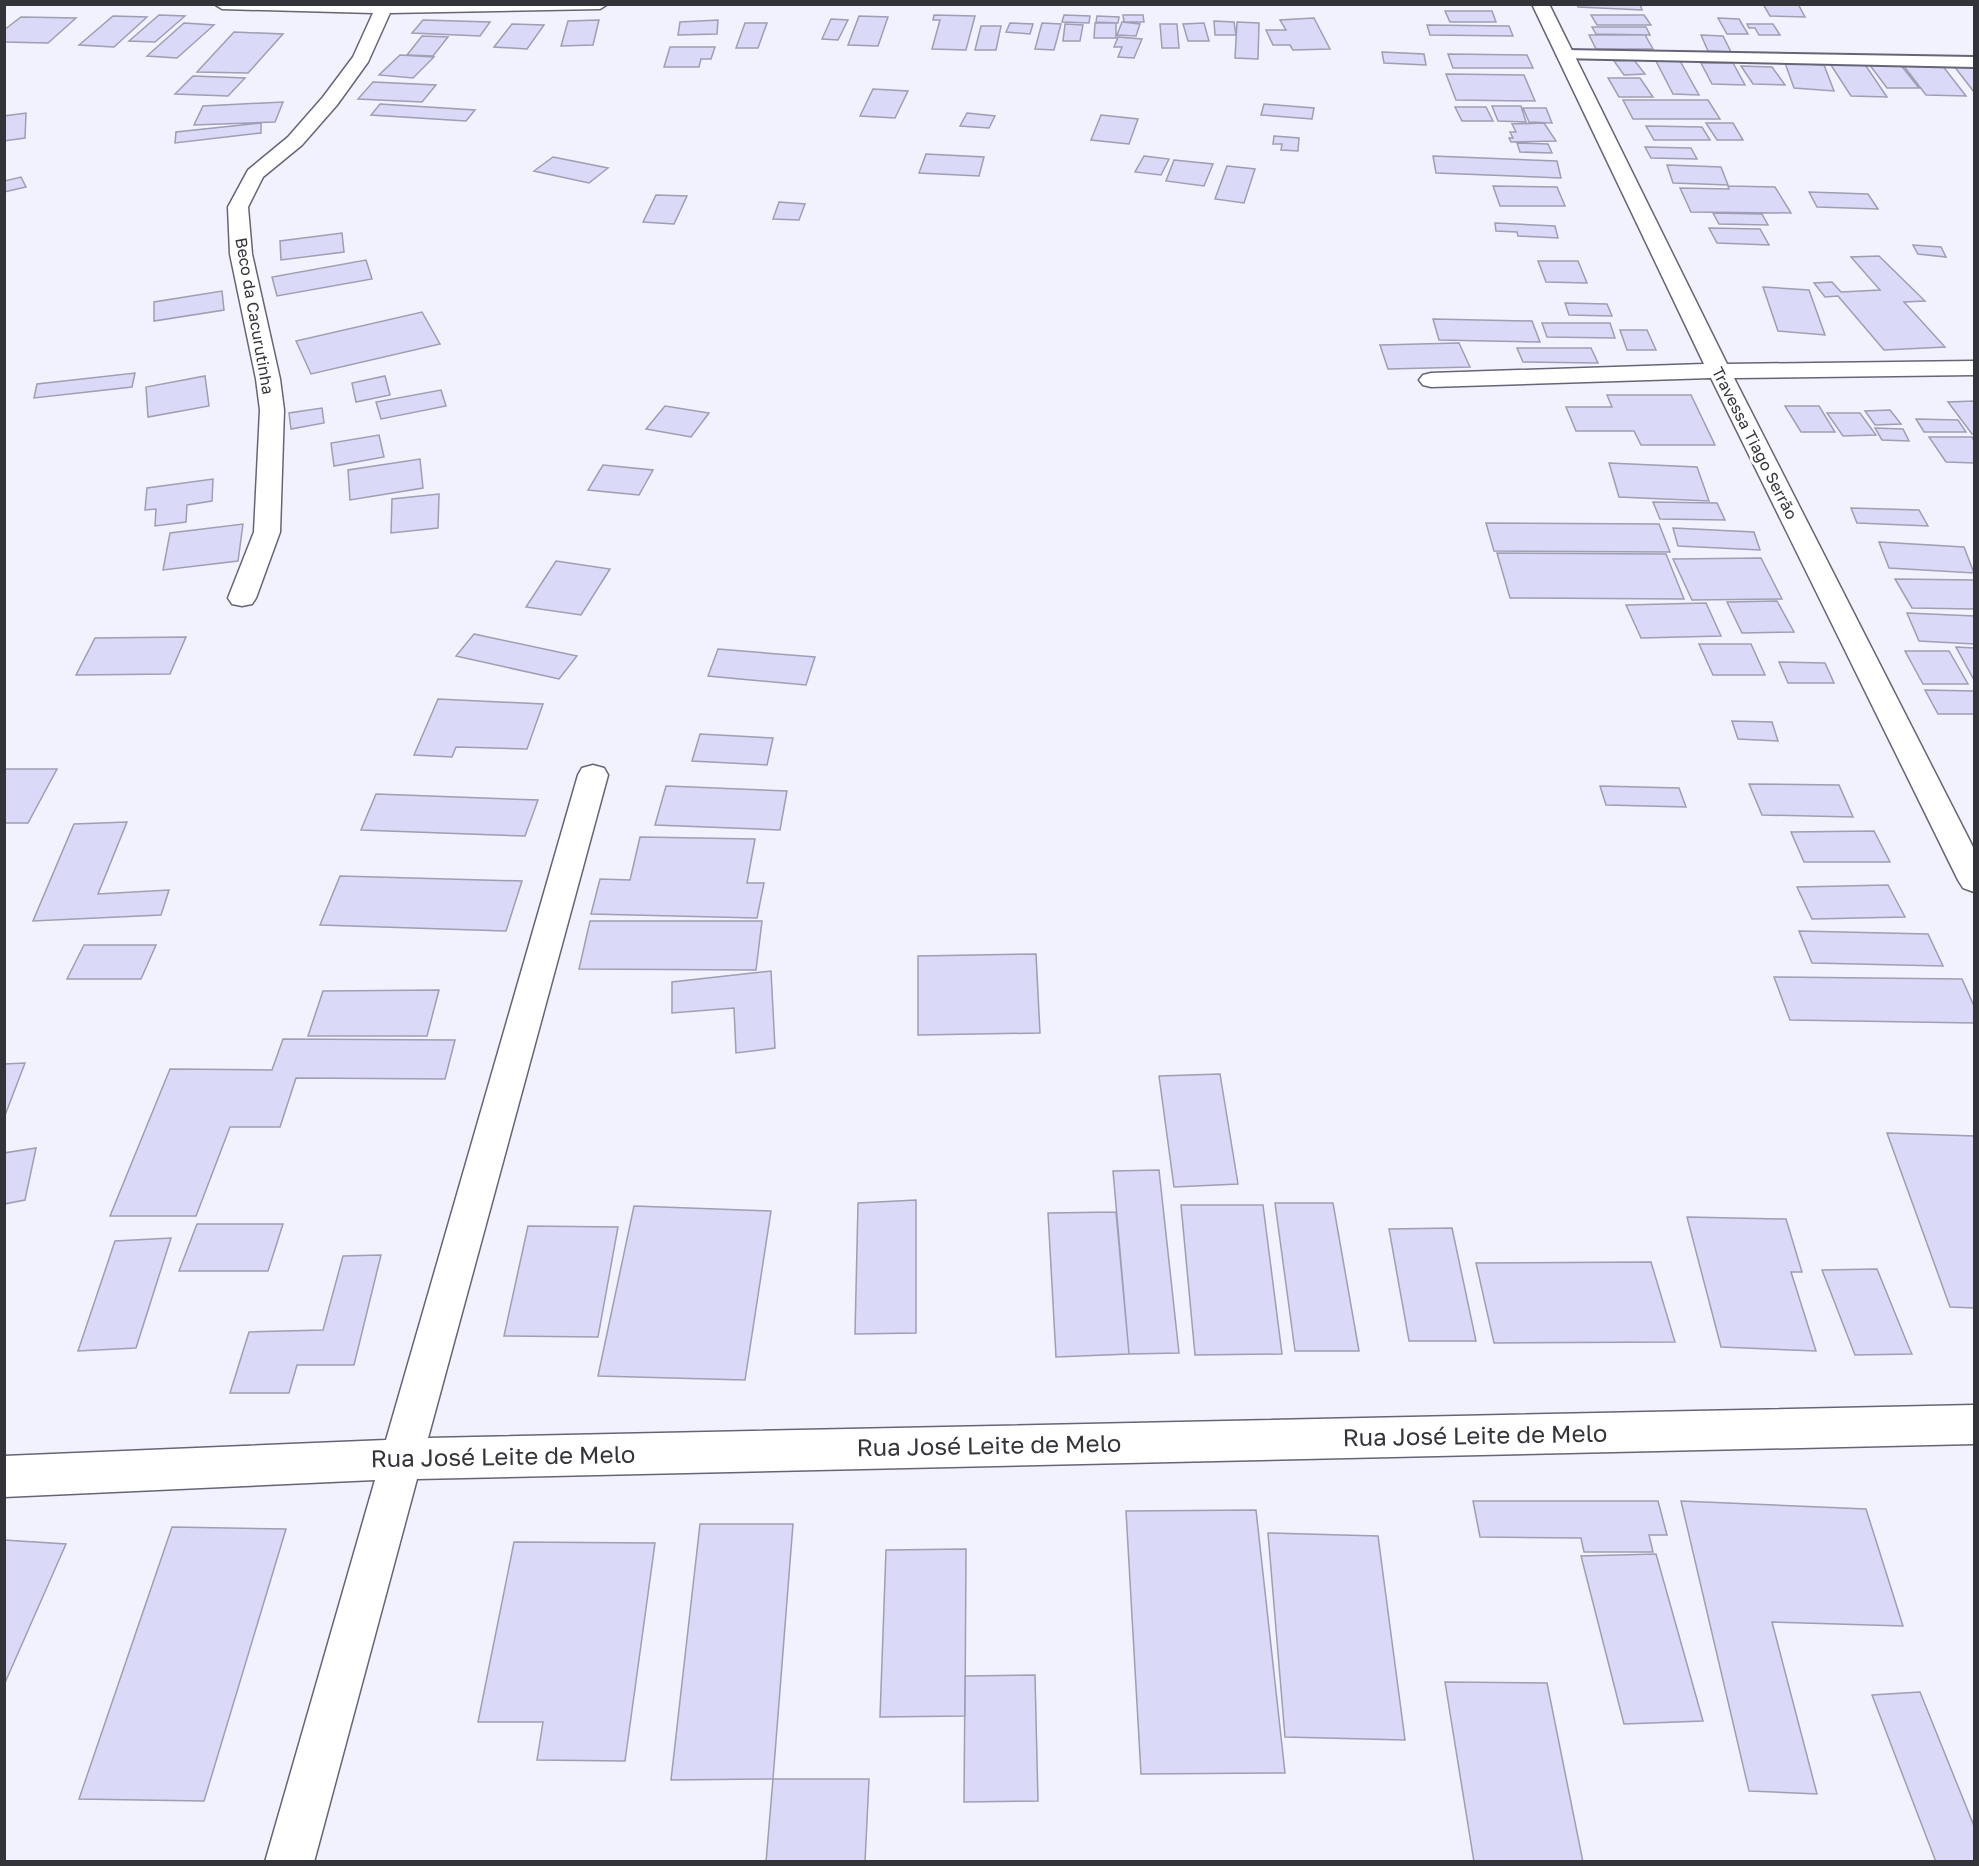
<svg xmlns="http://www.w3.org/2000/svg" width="1979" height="1866" font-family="'Golos Text',sans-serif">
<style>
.building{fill:#dad9f7;stroke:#9f9eb2;stroke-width:1.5}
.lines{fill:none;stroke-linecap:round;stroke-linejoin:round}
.service-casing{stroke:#666577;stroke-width:4}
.minor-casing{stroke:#666577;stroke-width:3}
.service{fill:#fff;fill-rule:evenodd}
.minor{fill:#fff;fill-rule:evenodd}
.labels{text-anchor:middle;stroke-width:6;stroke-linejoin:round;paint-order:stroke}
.far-street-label{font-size:16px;fill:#33333a;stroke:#fff}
.near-street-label{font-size:24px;fill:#33333a;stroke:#fff}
</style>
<rect width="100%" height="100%" fill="#f2f1fe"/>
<!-- building -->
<path class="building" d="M 1577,4 L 1640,4 L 1642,10 L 1578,7 Z
M 1763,4 L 1798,4 L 1805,17 L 1770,16 Z
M 1445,11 L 1492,11 L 1496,22 L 1450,22 Z
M 159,15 L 185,16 L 155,42 L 129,41 Z
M 934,15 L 975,16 L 966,50 L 932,49 L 940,20 L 933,20 Z
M 1064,15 L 1090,16 L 1089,23 L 1062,22 Z
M 1123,15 L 1143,15 L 1144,22 L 1124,22 Z
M 1591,15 L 1644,15 L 1651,25 L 1597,25 Z
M 113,16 L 147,17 L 114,47 L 79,45 Z
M 859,16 L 888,17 L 878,46 L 848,45 Z
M 1097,16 L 1119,17 L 1118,23 L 1096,22 Z
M 21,17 L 76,18 L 48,43 L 4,42 L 4,30 Z
M 1314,18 L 1330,49 L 1293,50 L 1290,45 L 1273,45 L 1266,30 L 1286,30 L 1280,20 Z
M 1718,18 L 1739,19 L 1748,34 L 1727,34 Z
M 831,19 L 848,20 L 838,40 L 822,39 Z
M 423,20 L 490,22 L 480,36 L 412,33 Z
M 599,20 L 593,45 L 561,46 L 568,21 Z
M 718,20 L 717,34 L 678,35 L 680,22 Z
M 1214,21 L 1234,22 L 1236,35 L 1215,35 Z
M 1122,22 L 1140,24 L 1136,36 L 1117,35 Z
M 1237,22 L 1259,23 L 1258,59 L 1235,58 Z
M 184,23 L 214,25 L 177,58 L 147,56 Z
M 745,23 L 767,23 L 758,48 L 736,48 Z
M 1010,23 L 1033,24 L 1030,34 L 1006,32 Z
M 1042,23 L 1061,24 L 1054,50 L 1035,49 Z
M 1095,23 L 1116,23 L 1116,38 L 1094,38 Z
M 1204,23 L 1209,41 L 1188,41 L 1183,24 Z
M 512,24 L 544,25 L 527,49 L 494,47 Z
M 1065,24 L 1083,25 L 1080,41 L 1063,41 Z
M 1160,24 L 1177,24 L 1179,48 L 1162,48 Z
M 1747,24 L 1773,24 L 1780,35 L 1759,35 L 1755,28 L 1749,28 Z
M 1427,25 L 1509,26 L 1513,36 L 1430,35 Z
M 981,26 L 1001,26 L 996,50 L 975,50 Z
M 1592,27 L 1646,27 L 1650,35 L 1596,34 Z
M 234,32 L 283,34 L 248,73 L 197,72 Z
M 1589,35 L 1645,35 L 1653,49 L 1596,49 Z
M 1701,35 L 1723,36 L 1731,52 L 1708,51 Z
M 422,36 L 448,37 L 433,56 L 407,55 Z
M 1118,37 L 1142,39 L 1134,58 L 1118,57 L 1122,47 L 1114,47 Z
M 670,47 L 715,47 L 711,59 L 701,59 L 699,67 L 664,67 Z
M 1382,52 L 1424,54 L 1426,65 L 1384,63 Z
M 1448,54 L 1527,55 L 1533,68 L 1453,68 Z
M 400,55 L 434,57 L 413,78 L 379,75 Z
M 1634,60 L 1645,74 L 1624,75 L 1614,61 Z
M 1656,61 L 1680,61 L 1699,95 L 1673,94 Z
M 1829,62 L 1864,63 L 1887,97 L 1851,96 Z
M 1701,63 L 1733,63 L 1745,85 L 1712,84 Z
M 1785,63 L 1824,65 L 1834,91 L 1794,88 Z
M 1869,64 L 1900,64 L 1919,88 L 1887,88 Z
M 1903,65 L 1942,65 L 1966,96 L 1926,95 Z
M 1741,66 L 1772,67 L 1785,85 L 1753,84 Z
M 1954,66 L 1974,66 L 1974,92 Z
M 1446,74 L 1524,75 L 1535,101 L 1456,100 Z
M 193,76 L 245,78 L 228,96 L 175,94 Z
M 1608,78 L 1640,78 L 1653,97 L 1619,97 Z
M 373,82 L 436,85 L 422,102 L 358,99 Z
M 873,89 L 908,91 L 895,118 L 860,116 Z
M 1623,100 L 1708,100 L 1720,119 L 1633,119 Z
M 283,102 L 275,122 L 194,125 L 203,106 Z
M 380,104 L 475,110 L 466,121 L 371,115 Z
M 1264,104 L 1314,108 L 1312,119 L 1261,115 Z
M 1492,106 L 1521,106 L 1526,122 L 1498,121 Z
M 1455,107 L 1486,107 L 1493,121 L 1462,121 Z
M 1523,108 L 1546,108 L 1552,123 L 1529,122 Z
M 26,113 L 25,138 L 4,141 L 4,116 Z
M 967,113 L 995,116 L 989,128 L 960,126 Z
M 1101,115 L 1138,119 L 1129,144 L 1091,140 Z
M 261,123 L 261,133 L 175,143 L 176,132 Z
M 1544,123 L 1556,141 L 1511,142 L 1509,138 L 1513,138 L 1510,132 L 1516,132 L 1512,124 Z
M 1706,123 L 1733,123 L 1743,140 L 1717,140 Z
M 1646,126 L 1702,127 L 1710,140 L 1654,140 Z
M 1274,136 L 1299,138 L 1298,151 L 1281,150 L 1282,144 L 1273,144 Z
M 1517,143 L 1548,144 L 1552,153 L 1520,152 Z
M 1645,147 L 1691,148 L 1697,159 L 1651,158 Z
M 926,154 L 984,157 L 979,176 L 919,173 Z
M 1144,156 L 1169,159 L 1161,175 L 1135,172 Z
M 1433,156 L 1557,161 L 1561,178 L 1436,173 Z
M 553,157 L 608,168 L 589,183 L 534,171 Z
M 1174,160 L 1213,164 L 1204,186 L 1166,181 Z
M 1667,165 L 1721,167 L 1728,185 L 1673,183 Z
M 1227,166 L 1255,169 L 1244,203 L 1215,199 Z
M 21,177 L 26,187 L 4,192 L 4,181 Z
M 1493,186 L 1557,187 L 1565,206 L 1500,206 Z
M 1728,186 L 1775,187 L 1791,213 L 1691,212 L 1680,188 L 1729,189 Z
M 1809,192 L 1868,194 L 1878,209 L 1817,207 Z
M 656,195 L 687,196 L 674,224 L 643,222 Z
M 779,202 L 805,204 L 799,220 L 773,219 Z
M 1713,213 L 1762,214 L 1768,225 L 1719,224 Z
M 1495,223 L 1555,226 L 1558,238 L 1518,236 L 1517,232 L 1496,231 Z
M 1709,228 L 1760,229 L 1769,245 L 1717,243 Z
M 342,233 L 344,252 L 281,260 L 280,241 Z
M 1913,245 L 1941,247 L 1946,257 L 1918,254 Z
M 1879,256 L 1925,301 L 1904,302 L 1945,347 L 1884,350 L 1838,296 L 1825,297 L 1814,283 L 1832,282 L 1841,292 L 1880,290 L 1851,257 Z
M 366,260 L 372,279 L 277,296 L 272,277 Z
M 1538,261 L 1578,261 L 1587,283 L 1546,282 Z
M 1763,287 L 1809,290 L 1825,335 L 1778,331 Z
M 222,291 L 224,310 L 154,321 L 154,302 Z
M 1565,303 L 1607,304 L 1612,316 L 1569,315 Z
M 422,312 L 440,344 L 311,374 L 296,341 Z
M 1433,319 L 1532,321 L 1540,342 L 1439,340 Z
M 1542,323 L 1610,323 L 1615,338 L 1547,337 Z
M 1620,330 L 1647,330 L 1656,350 L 1627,350 Z
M 1459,343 L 1470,367 L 1388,369 L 1380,345 Z
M 1517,348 L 1591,348 L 1598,363 L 1523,362 Z
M 135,373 L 132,387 L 34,398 L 37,384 Z
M 205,376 L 209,406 L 148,417 L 146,387 Z
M 385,376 L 390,395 L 356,402 L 352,383 Z
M 441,390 L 446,406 L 381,419 L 376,402 Z
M 1607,395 L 1691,395 L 1715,445 L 1641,445 L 1634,431 L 1576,431 L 1566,407 L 1612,407 Z
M 1974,401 L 1974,434 L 1972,434 L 1948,402 Z
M 665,406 L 709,413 L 691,437 L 646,429 Z
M 1785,406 L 1819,406 L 1835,432 L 1801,432 Z
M 322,408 L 324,423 L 291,429 L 289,413 Z
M 1890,410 L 1901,424 L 1875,425 L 1865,411 Z
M 1827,413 L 1860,413 L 1876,435 L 1843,436 Z
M 1916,419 L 1958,420 L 1966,432 L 1924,432 Z
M 1875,428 L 1903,429 L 1909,441 L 1882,440 Z
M 379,435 L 384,457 L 334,466 L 331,443 Z
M 1929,437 L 1972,437 L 1974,441 L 1974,463 L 1946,462 Z
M 420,459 L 423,488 L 350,500 L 348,470 Z
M 1609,463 L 1697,467 L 1709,501 L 1619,497 Z
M 603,465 L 653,470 L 639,495 L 588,490 Z
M 213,479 L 212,501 L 187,505 L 186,522 L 155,526 L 156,509 L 145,510 L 147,488 Z
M 439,494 L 438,528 L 391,533 L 392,499 Z
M 1653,502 L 1717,503 L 1725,520 L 1660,519 Z
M 1851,508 L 1919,510 L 1928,526 L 1857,523 Z
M 1486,523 L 1659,524 L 1670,552 L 1494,551 Z
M 243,524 L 238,561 L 163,570 L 170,533 Z
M 1673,528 L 1754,532 L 1760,550 L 1678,546 Z
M 1879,542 L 1964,547 L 1974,573 L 1889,568 Z
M 1497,553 L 1666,554 L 1684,599 L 1510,598 Z
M 1761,558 L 1782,599 L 1692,600 L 1673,559 Z
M 556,561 L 610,569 L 581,615 L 526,607 Z
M 1895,579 L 1974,580 L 1974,609 L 1912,608 Z
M 1777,601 L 1794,632 L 1742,633 L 1727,602 Z
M 1706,603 L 1721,636 L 1641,638 L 1626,605 Z
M 1907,613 L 1974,616 L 1974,644 L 1919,641 Z
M 474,634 L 577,656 L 559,679 L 456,656 Z
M 186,637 L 170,674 L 76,675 L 95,638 Z
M 1699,644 L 1751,644 L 1765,675 L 1713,675 Z
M 1956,647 L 1974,648 L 1974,680 Z
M 718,649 L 815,657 L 806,685 L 708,676 Z
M 1905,651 L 1949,651 L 1968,684 L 1923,684 Z
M 1779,662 L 1825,663 L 1834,683 L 1788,683 Z
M 1925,690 L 1974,691 L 1974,714 L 1938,714 Z
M 438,699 L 543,704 L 527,749 L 456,747 L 452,757 L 414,755 Z
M 1732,721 L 1772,722 L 1778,741 L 1738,739 Z
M 700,734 L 773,738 L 767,765 L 692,761 Z
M 4,769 L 57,769 L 28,823 L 4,823 Z
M 1749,784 L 1839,785 L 1853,817 L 1762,815 Z
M 666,786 L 787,791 L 780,830 L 655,825 Z
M 1600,786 L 1679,788 L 1686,807 L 1606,805 Z
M 376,794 L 538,800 L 525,836 L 361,830 Z
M 127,822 L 98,894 L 169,890 L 161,915 L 33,921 L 74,824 Z
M 1874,831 L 1890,862 L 1804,862 L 1791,832 Z
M 640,837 L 755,839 L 747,883 L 764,883 L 757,918 L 591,914 L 600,879 L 630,880 Z
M 340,876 L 522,881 L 506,931 L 320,925 Z
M 1888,885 L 1905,917 L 1812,919 L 1797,887 Z
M 590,921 L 762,921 L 756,970 L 579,969 Z
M 1799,931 L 1928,934 L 1943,966 L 1812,963 Z
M 84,945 L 156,945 L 141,979 L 67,979 Z
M 1036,954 L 1040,1033 L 918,1035 L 918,956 Z
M 771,971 L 775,1048 L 736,1053 L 734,1008 L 672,1013 L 672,982 Z
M 1774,977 L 1962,979 L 1974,1006 L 1974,1023 L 1790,1020 Z
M 439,990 L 427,1036 L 308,1036 L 323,991 Z
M 283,1039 L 455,1040 L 445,1079 L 296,1078 L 280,1127 L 230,1127 L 196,1216 L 110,1216 L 170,1069 L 272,1070 Z
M 25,1063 L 4,1118 L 4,1064 Z
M 1220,1074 L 1238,1184 L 1174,1187 L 1159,1076 Z
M 1887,1133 L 1974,1136 L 1974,1308 L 1950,1307 Z
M 36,1148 L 25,1200 L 4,1204 L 4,1153 Z
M 1159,1170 L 1179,1353 L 1129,1354 L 1113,1171 Z
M 916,1200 L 916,1333 L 855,1334 L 858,1203 Z
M 1275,1203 L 1333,1203 L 1359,1351 L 1295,1351 Z
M 1181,1205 L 1263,1205 L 1282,1354 L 1195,1355 Z
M 634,1206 L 771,1211 L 745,1380 L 598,1376 Z
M 1116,1212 L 1129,1354 L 1056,1357 L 1048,1213 Z
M 1687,1217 L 1786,1219 L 1802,1272 L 1791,1272 L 1816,1351 L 1721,1347 Z
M 197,1224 L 283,1224 L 268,1271 L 179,1271 Z
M 528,1226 L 618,1227 L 598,1337 L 504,1336 Z
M 1452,1228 L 1476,1341 L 1409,1341 L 1389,1229 Z
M 171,1238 L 136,1348 L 78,1351 L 115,1241 Z
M 381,1255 L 354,1365 L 297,1365 L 289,1393 L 230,1393 L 249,1332 L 323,1330 L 343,1256 Z
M 1651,1262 L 1675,1342 L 1494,1343 L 1476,1263 Z
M 1877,1269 L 1910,1350 L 1912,1354 L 1855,1355 L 1822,1270 Z
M 1473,1501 L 1658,1501 L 1667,1535 L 1649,1535 L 1653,1552 L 1584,1552 L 1581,1538 L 1480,1537 Z
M 1681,1501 L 1866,1509 L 1903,1626 L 1772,1622 L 1817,1794 L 1749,1791 Z
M 1256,1510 L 1285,1773 L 1141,1774 L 1126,1511 Z
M 700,1524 L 793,1524 L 773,1779 L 671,1780 Z
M 172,1527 L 286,1529 L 204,1801 L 79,1799 Z
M 1268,1533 L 1378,1536 L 1405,1740 L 1285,1737 Z
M 4,1540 L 66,1544 L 4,1685 Z
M 514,1542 L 655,1543 L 625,1761 L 537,1760 L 543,1722 L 478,1722 Z
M 966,1549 L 965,1716 L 880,1717 L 886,1550 Z
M 1656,1554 L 1703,1721 L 1624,1724 L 1581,1556 Z
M 1035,1675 L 1038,1801 L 964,1802 L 965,1676 Z
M 1445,1682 L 1547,1683 L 1583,1862 L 1474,1862 Z
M 1920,1692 L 1974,1826 L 1974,1862 L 1936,1862 L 1872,1695 Z
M 773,1779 L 869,1779 L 865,1862 L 766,1862 Z"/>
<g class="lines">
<!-- service casing -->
<g class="service-casing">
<path id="service" d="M 1565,50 L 1974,57 L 1974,67 L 1560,58 L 1557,55 Z"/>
</g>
<!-- minor casing -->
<g class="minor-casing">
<path id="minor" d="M 214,4 L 608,4 L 600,9 L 390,13 L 368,62 L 337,105 L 302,145 L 263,177 L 248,207 L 252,254 L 280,379 L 284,410 L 280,532 L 256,598 L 252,604 L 242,606 L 232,604 L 228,598 L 254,532 L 260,410 L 256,379 L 230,254 L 228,207 L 248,170 L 288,137 L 323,97 L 353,57 L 373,13 L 222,9 Z
M 1532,4 L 1549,4 L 1727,364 L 1974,361 L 1974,375 L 1734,378 L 1974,849 L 1974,892 L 1963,888 L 1958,880 L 1711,378 L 1431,387 L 1423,385 L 1419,380 L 1423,375 L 1431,373 L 1704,364 Z
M 593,765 L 604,768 L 608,775 L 428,1438 L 1974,1405 L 1974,1444 L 417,1479 L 314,1862 L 265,1862 L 375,1480 L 4,1497 L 4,1456 L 386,1440 L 578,775 L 582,768 Z"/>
</g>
<!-- service -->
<use href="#service" class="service"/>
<!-- minor -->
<use href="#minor" class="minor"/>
</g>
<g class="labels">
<!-- far-street labels -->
<g class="far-street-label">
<text transform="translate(255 316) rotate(80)" y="6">Beco da Cacurutinha</text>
<text transform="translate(1755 443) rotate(63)" y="6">Travessa Tiago Serrão</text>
</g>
<!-- near-street labels -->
<g class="near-street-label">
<text transform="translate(1475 1436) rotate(-1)" y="8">Rua José Leite de Melo</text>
<text transform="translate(989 1446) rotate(-1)" y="8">Rua José Leite de Melo</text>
<text transform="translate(503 1457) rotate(-1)" y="8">Rua José Leite de Melo</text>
</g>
</g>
<!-- border -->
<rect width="1979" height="1866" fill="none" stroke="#33333a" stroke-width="12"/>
</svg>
